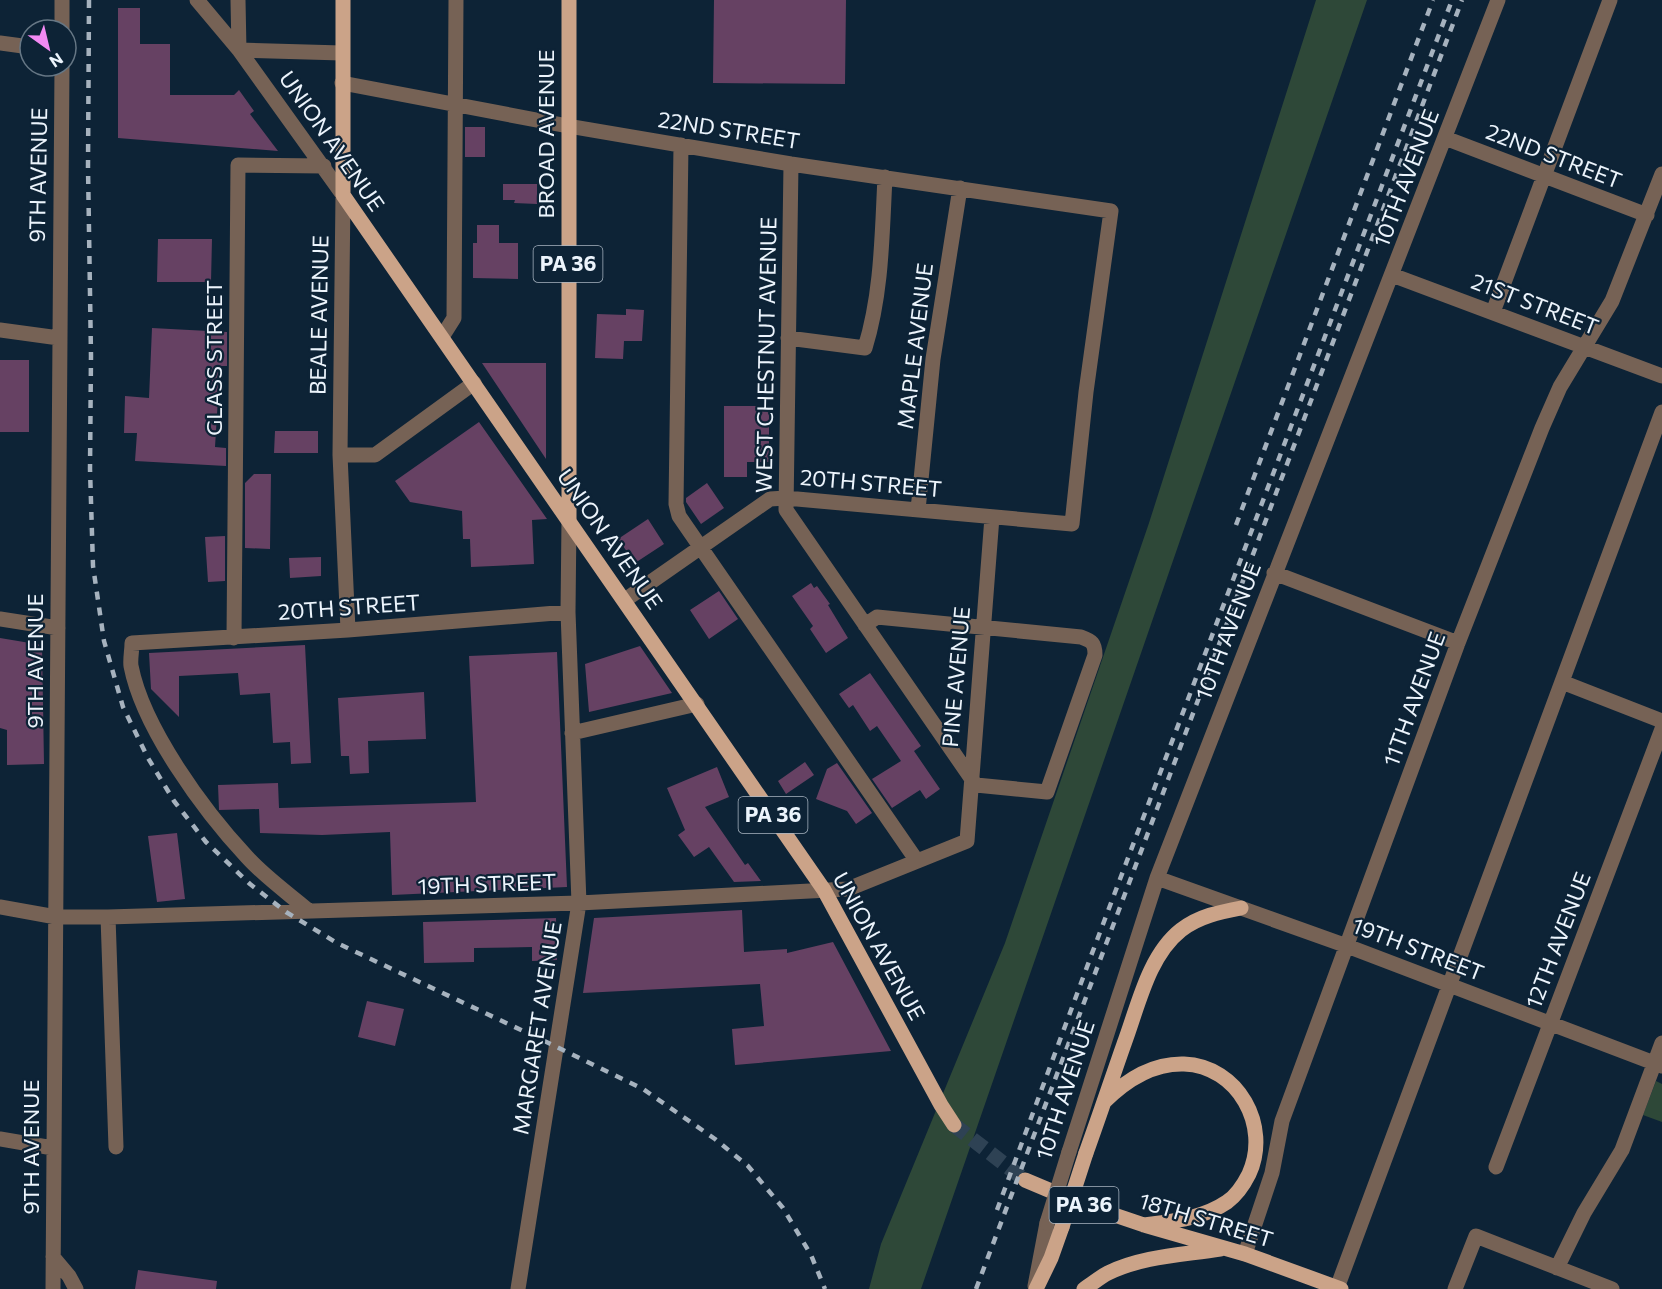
<svg xmlns="http://www.w3.org/2000/svg" width="1662" height="1289" font-family="Commissioner,sans-serif">
<style>
.green{fill:#2e4838}
.building{fill:#664163}
.lines{fill:none;stroke-linecap:round;stroke-linejoin:round}
.major-tunnel{stroke:#2e4254;stroke-width:15;stroke-dasharray:15 8;stroke-linecap:butt}
.minor{stroke:#766255;stroke-width:15}
.major{stroke:#cba388;stroke-width:15}
.rail{stroke:#a6b2be;stroke-width:4.5;stroke-dasharray:8 8;stroke-linecap:butt}
.minor-bridge{stroke:#766255;stroke-width:15}
.major-bridge{stroke:#cba388;stroke-width:15}
.labels{text-anchor:middle;stroke-width:4.5;stroke-linejoin:round;paint-order:stroke}
.shield{fill:#0d2336;stroke:#a9b5c1;stroke-width:1.5}
.shield-label{font-size:21px;font-weight:bold;fill:#ecf4fc}
.street-label{font-size:22px;fill:#ecf4fc;stroke:#0d2336}
</style>
<rect width="100%" height="100%" fill="#0d2336"/>
<!-- green -->
<path class="green" d="M 1316,0 L 1367,0 L 921,1289 L 869,1289 L 881,1244 L 1005,943 L 1149,523 Z
M 1656,1081 L 1662,1084 L 1662,1122 L 1643,1115 Z"/>
<!-- building -->
<path class="building" d="M 714,0 L 846,0 L 845,84 L 713,83 Z
M 118,8 L 140,8 L 140,44 L 170,44 L 170,95 L 234,95 L 239,90 L 254,111 L 250,114 L 278,151 L 118,138 Z
M 465,127 L 485,127 L 485,157 L 465,157 Z
M 503,184 L 537,184 L 537,204 L 514,203 L 515,200 L 503,200 Z
M 477,225 L 499,225 L 499,243 L 518,243 L 518,279 L 473,278 L 473,243 L 477,243 Z
M 158,239 L 212,239 L 211,282 L 157,282 Z
M 626,309 L 644,310 L 642,341 L 624,341 L 623,359 L 595,358 L 597,314 L 626,315 Z
M 152,328 L 227,332 L 227,366 L 220,366 L 215,447 L 226,448 L 226,466 L 135,461 L 137,433 L 124,433 L 125,396 L 149,398 Z
M 0,360 L 29,360 L 29,432 L 0,432 Z
M 482,363 L 546,363 L 546,459 Z
M 724,406 L 769,406 L 769,462 L 747,462 L 747,477 L 724,477 Z
M 479,422 L 547,519 L 532,520 L 534,564 L 471,567 L 470,539 L 463,539 L 462,511 L 410,502 L 395,481 Z
M 275,431 L 318,431 L 318,453 L 274,453 Z
M 254,474 L 271,474 L 270,549 L 245,548 L 245,483 Z
M 707,483 L 724,508 L 701,524 L 686,502 L 686,498 Z
M 648,519 L 664,544 L 635,563 L 618,539 Z
M 225,536 L 225,581 L 208,582 L 205,537 Z
M 321,557 L 321,576 L 290,578 L 289,558 Z
M 811,583 L 814,588 L 817,586 L 830,604 L 828,605 L 848,638 L 826,653 L 810,629 L 813,626 L 792,596 Z
M 719,591 L 738,619 L 709,639 L 690,610 Z
M 0,638 L 42,645 L 44,764 L 7,765 L 7,730 L 0,728 Z
M 305,645 L 311,763 L 291,764 L 290,742 L 273,743 L 270,693 L 240,695 L 238,673 L 179,676 L 179,717 L 151,689 L 149,653 Z
M 640,646 L 672,693 L 589,712 L 585,664 Z
M 557,652 L 567,887 L 392,895 L 390,832 L 322,835 L 260,833 L 259,809 L 219,810 L 218,785 L 278,783 L 279,808 L 476,802 L 469,656 Z
M 870,673 L 921,746 L 914,751 L 940,789 L 926,799 L 920,790 L 892,808 L 872,779 L 901,761 L 877,726 L 870,731 L 853,705 L 849,708 L 839,694 Z
M 424,692 L 426,739 L 368,741 L 369,773 L 350,774 L 349,756 L 341,756 L 338,698 Z
M 805,762 L 814,775 L 786,794 L 778,781 Z
M 837,763 L 872,813 L 856,824 L 847,811 L 816,799 L 827,769 Z
M 717,767 L 729,797 L 705,807 L 745,865 L 748,863 L 761,881 L 734,882 L 709,847 L 694,857 L 678,835 L 685,830 L 667,788 Z
M 177,833 L 185,899 L 157,902 L 148,836 Z
M 742,910 L 744,952 L 787,949 L 787,953 L 833,942 L 891,1051 L 735,1065 L 732,1029 L 764,1026 L 760,984 L 583,993 L 594,918 Z
M 556,918 L 557,960 L 532,961 L 532,947 L 474,948 L 474,962 L 424,963 L 423,922 Z
M 367,1001 L 404,1009 L 395,1046 L 358,1037 Z
M 138,1270 L 217,1281 L 216,1289 L 135,1289 Z"/>
<g class="lines">
<!-- major-tunnel -->
<path class="major-tunnel" d="M 954,1125 L 1025,1180"/>
<!-- minor -->
<path class="minor" d="M 197,0 L 239,50 L 343,195 L 340,455 L 348,630
M 238,0 L 239,50 L 342,53
M 62,30 L 62,0
M 0,43 L 30,47
M 342,83 L 568,126 L 791,164 L 1111,211 L 1086,392 L 1072,524 L 786,498 L 770,499 L 625,600
M 1445,138 L 1647,215
M 681,145 L 676,504 L 679,516 L 917,861
M 791,164 L 786,510 L 971,778 L 976,785 L 1047,792 L 1095,655 C 1095,643 1092,641 1081,637 L 877,617 L 865,625
M 1392,275 L 1662,376
M 1493,312 L 1610,0
M 0,330 L 59,338
M 442,337 L 454,318 L 456,0
M 788,338 L 865,348 C 882,293 882,234 885,177
M 340,455 L 375,455 L 474,383
M 918,510 L 933,359 L 960,188
M 1274,573 L 1458,643
M 0,619 L 58,628
M 234,638 L 238,165 L 324,166
M 1562,682 L 1662,721
M 572,733 L 697,704
M 1157,878 L 1347,946 L 1662,1066
M 0,907 L 56,917 L 108,917 L 579,903 L 848,889 L 967,841 L 992,517
M 309,911 C 289,894 265,877 247,857 C 204,811 143,728 131,666 C 130,659 132,651 132,643 L 348,630 L 568,612
M 108,917 L 116,1147
M 0,1139 L 53,1148
M 1069,1152 L 1157,878 L 1498,0
M 1496,1167 L 1662,729
M 1245,1254 L 1272,1173 L 1282,1121 L 1458,643 L 1542,428 L 1560,387 L 1612,301 L 1662,174
M 53,1257 L 69,1276 L 76,1289
M 1557,1268 L 1584,1213 L 1622,1150 L 1662,1043
M 1035,1286 L 1047,1223
M 1337,1288 L 1662,412
M 53,1289 L 62,66
M 518,1289 L 579,903 L 568,612 L 569,520
M 1455,1289 L 1476,1236 L 1612,1289"/>
<!-- major -->
<path class="major" d="M 343,0 L 343,195 L 824,890 L 941,1105 L 954,1125
M 569,520 L 569,0
M 1104,1102 C 1125,1081 1152,1063 1184,1064 C 1238,1066 1271,1126 1249,1174 C 1244,1184 1237,1195 1227,1202 C 1202,1219 1173,1221 1144,1225
M 1086,1153 C 1099,1117 1111,1081 1124,1044 C 1138,1007 1148,956 1181,930 C 1199,916 1220,912 1241,908
M 1025,1180 L 1082,1204 L 1144,1225 L 1245,1254 L 1341,1289
M 1036,1289 L 1051,1258 L 1062,1227
M 1084,1289 C 1092,1284 1100,1277 1108,1273 C 1143,1256 1183,1255 1220,1249"/>
<!-- rail -->
<path class="rail" d="M 89,0 L 88,167 L 91,356 L 90,469 L 93,566 L 104,641 L 123,707 L 148,758 L 174,801 L 206,842 L 250,884 L 286,912 L 337,943 L 557,1047 L 643,1089 L 715,1139 L 748,1166 L 783,1208 L 811,1255 L 825,1289
M 1236,525 L 1433,0
M 997,1210 L 1091,956 L 1452,0
M 976,1289 L 1462,0"/>
<!-- minor-bridge -->
<path class="minor-bridge" d="M 1047,1223 L 1069,1152"/>
<!-- major-bridge -->
<path class="major-bridge" d="M 1062,1227 L 1086,1153"/>
</g>
<g class="labels">
<!-- shield labels -->
<g class="shield">
<rect x="533.5" y="246" width="69" height="36" rx="4.5"/>
<rect x="738.5" y="797" width="69" height="36" rx="4.5"/>
<rect x="1049.5" y="1187" width="69" height="36" rx="4.5"/>
</g>
<g class="shield-label">
<text x="568" y="271">PA 36</text>
<text x="773" y="822">PA 36</text>
<text x="1084" y="1212">PA 36</text>
</g>
<!-- street labels -->
<g class="street-label">
<text transform="translate(729 130) rotate(9)" y="8">22ND STREET</text>
<text transform="translate(546 134) rotate(-90)" y="8">BROAD AVENUE</text>
<text transform="translate(332 141) rotate(55)" y="8">UNION AVENUE</text>
<text transform="translate(1554 156) rotate(21)" y="8">22ND STREET</text>
<text transform="translate(38 175) rotate(-89)" y="8">9TH AVENUE</text>
<text transform="translate(1406 178) rotate(-69)" y="8">10TH AVENUE</text>
<text transform="translate(1535 304) rotate(21)" y="8">21ST STREET</text>
<text transform="translate(319 315) rotate(-89)" y="8">BEALE AVENUE</text>
<text transform="translate(915 346) rotate(-83)" y="8">MAPLE AVENUE</text>
<text transform="translate(766 355) rotate(-89)" y="8">WEST CHESTNUT AVENUE</text>
<text transform="translate(214 358) rotate(-90)" y="8">GLASS STREET</text>
<text transform="translate(871 483) rotate(5)" y="8">20TH STREET</text>
<text transform="translate(610 539) rotate(55)" y="8">UNION AVENUE</text>
<text transform="translate(349 607) rotate(-4)" y="8">20TH STREET</text>
<text transform="translate(1228 631) rotate(-69)" y="8">10TH AVENUE</text>
<text transform="translate(35 661) rotate(-90)" y="8">9TH AVENUE</text>
<text transform="translate(956 677) rotate(-85)" y="8">PINE AVENUE</text>
<text transform="translate(1414 699) rotate(-70)" y="8">11TH AVENUE</text>
<text transform="translate(487 884) rotate(-2)" y="8">19TH STREET</text>
<text transform="translate(1558 940) rotate(-69)" y="8">12TH AVENUE</text>
<text transform="translate(879 946) rotate(61)" y="8">UNION AVENUE</text>
<text transform="translate(1418 949) rotate(21)" y="8">19TH STREET</text>
<text transform="translate(537 1028) rotate(-81)" y="8">MARGARET AVENUE</text>
<text transform="translate(1065 1090) rotate(-72)" y="8">10TH AVENUE</text>
<text transform="translate(31 1147) rotate(-90)" y="8">9TH AVENUE</text>
<text transform="translate(1206 1220) rotate(17)" y="8">18TH STREET</text>
</g>
</g>
<!-- north arrow -->
<g transform="translate(48 48) rotate(146)"><circle r="28" fill="#0d2336" stroke="#667785" stroke-width="1.5"/>
<path d="M0-4.5L10 22L0 15L-10 22Z" fill="#f28af3"/>
<text y="-9" font-size="16" font-weight="bold" text-anchor="middle" fill="#ecf4fc">N</text>
</g>
</svg>
